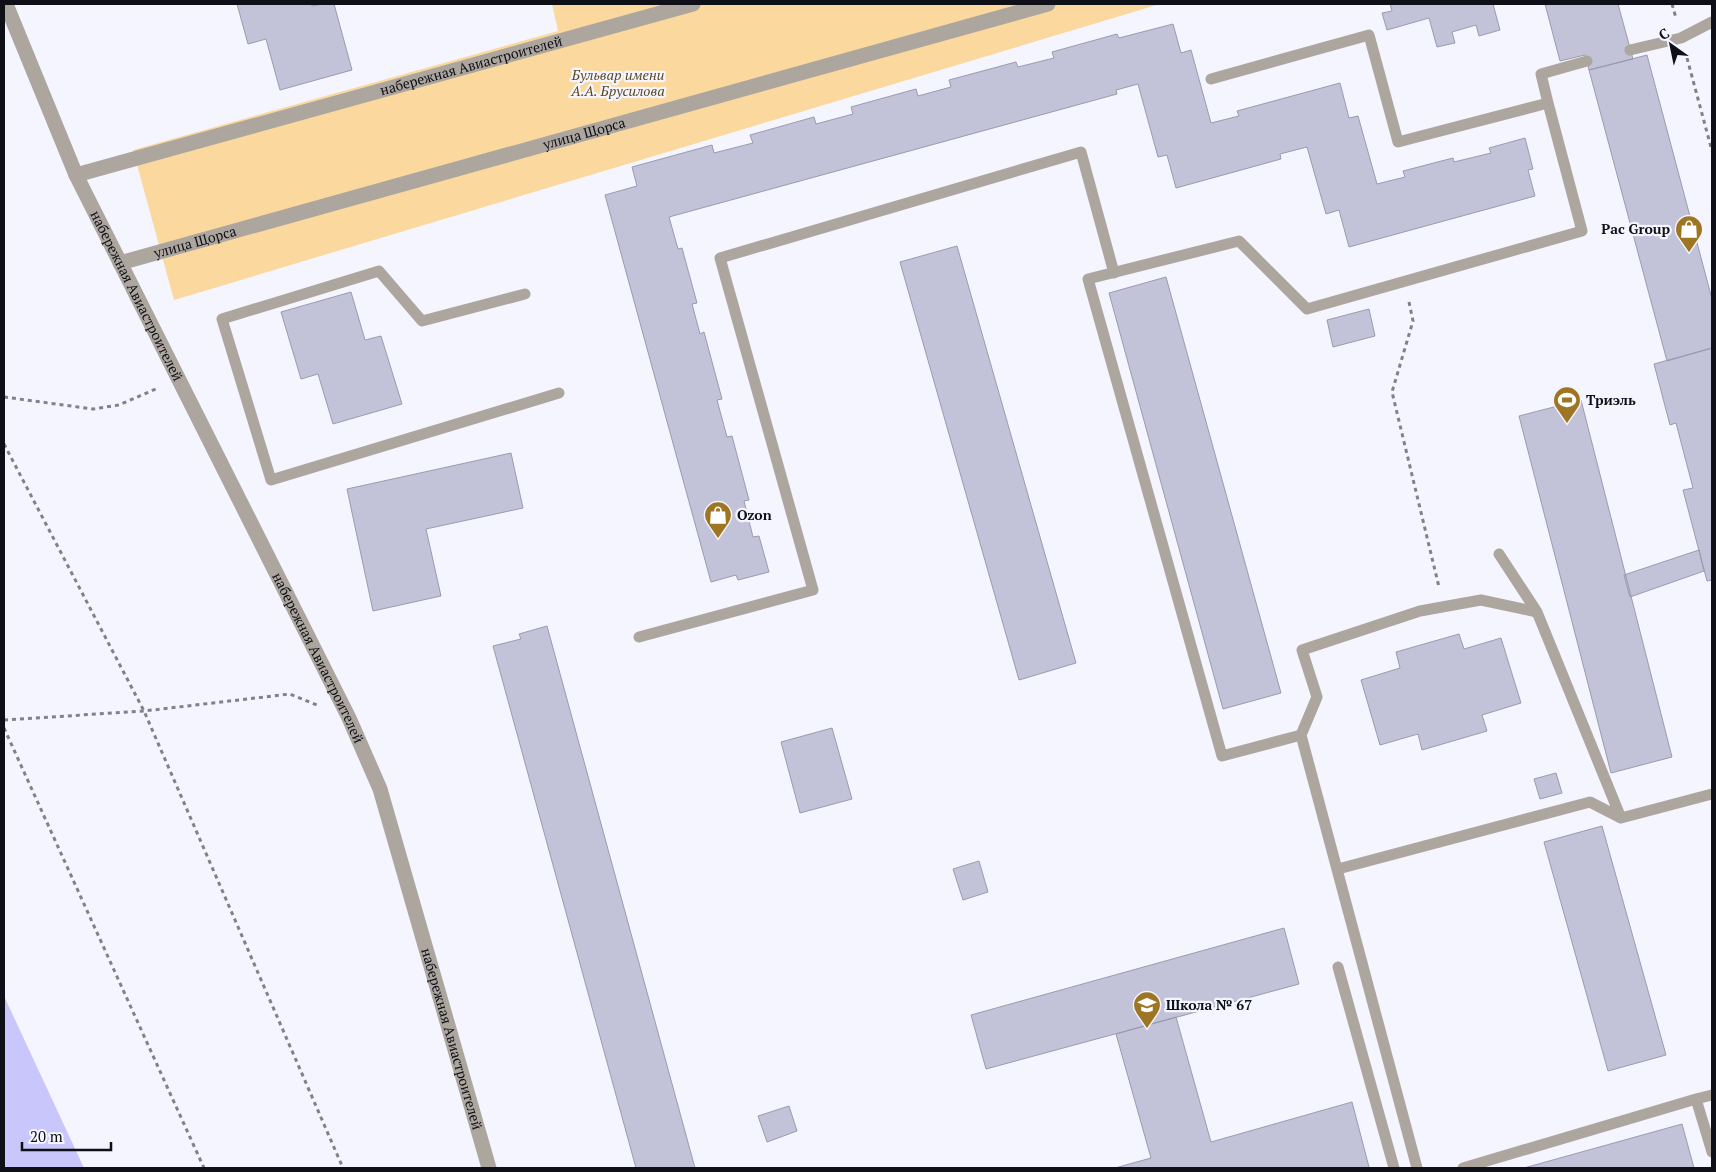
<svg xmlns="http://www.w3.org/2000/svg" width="1716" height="1172" font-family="'PT Serif',serif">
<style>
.green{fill:#fad89e}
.water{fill:#c8c6fa}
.building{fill:#c2c2d8;stroke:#9b9baf}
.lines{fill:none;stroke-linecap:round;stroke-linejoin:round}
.path{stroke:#808189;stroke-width:3;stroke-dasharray:4 4;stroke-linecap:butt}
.service{stroke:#aca69e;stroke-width:11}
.minor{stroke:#aca69e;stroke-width:15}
.labels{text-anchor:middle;stroke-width:4.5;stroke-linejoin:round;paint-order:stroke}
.street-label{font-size:14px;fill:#0f0f17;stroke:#f4f5fe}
.park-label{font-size:14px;font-style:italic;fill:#5b4722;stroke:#f4f5fe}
.poi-label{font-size:14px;font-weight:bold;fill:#0f0f17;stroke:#f4f5fe;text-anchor:start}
</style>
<rect width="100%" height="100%" fill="#f4f5fe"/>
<!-- green -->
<path class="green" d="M 552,4 L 1160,4 L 174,300 L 133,150 L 558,31 Z"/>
<!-- water -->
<path class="water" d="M 4,996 L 84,1168 L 4,1168 Z"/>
<!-- building -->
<path class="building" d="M 237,4 L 311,4 L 312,6 L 322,4 L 334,4 L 352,70 L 280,90 L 266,39 L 248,44 Z
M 1390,4 L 1493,4 L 1500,30 L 1479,36 L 1476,25 L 1452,32 L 1455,43 L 1437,47 L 1429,18 L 1387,30 L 1382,13 L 1392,11 Z
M 1545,4 L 1618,4 L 1633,59 L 1589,70 L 1585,55 L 1560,61 Z
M 1173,24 L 1181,53 L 1191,50 L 1211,123 L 1239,116 L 1237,111 L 1340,83 L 1349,118 L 1358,116 L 1377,184 L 1405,177 L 1403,171 L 1453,158 L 1454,162 L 1491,153 L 1489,148 L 1525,138 L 1533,169 L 1528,170 L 1535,196 L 1349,247 L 1339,210 L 1326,214 L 1307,147 L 1280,154 L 1281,159 L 1176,188 L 1167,155 L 1158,157 L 1138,84 L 1116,90 L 1117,94 L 669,217 L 678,249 L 682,248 L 697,303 L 692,304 L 700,334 L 704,332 L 722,399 L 717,400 L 727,437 L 732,436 L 749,500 L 744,501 L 753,537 L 759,536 L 769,572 L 738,580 L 736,575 L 711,582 L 605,195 L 637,186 L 632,167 L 712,145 L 714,153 L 753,143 L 750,135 L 814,117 L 816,124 L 853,114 L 851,107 L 916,89 L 918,96 L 951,87 L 949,80 L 1016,62 L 1018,67 L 1054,58 L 1052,52 L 1117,34 L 1119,38 Z
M 1647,55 L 1712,299 L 1712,348 L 1667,361 L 1589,70 Z
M 957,246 L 1076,663 L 1019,680 L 900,262 Z
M 1166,277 L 1281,693 L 1223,709 L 1109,293 Z
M 351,292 L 365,340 L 381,336 L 402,404 L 333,424 L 318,374 L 301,379 L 281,312 Z
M 1369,309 L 1375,336 L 1333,347 L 1327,320 Z
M 1712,348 L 1712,580 L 1707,581 L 1683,490 L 1693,488 L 1676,423 L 1670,425 L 1654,364 Z
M 1581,400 L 1672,757 L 1611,773 L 1519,416 Z
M 511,453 L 523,508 L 426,529 L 441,596 L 373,611 L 347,489 Z
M 1699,550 L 1704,571 L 1630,597 L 1624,575 Z
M 547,626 L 695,1168 L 636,1168 L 493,646 L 521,639 L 519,634 Z
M 1459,634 L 1464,649 L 1501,638 L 1521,703 L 1482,715 L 1487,731 L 1422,750 L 1418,734 L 1380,745 L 1361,680 L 1400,668 L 1396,652 Z
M 832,728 L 852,799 L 800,813 L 781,742 Z
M 1556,773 L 1562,793 L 1540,799 L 1534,779 Z
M 1602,826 L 1666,1055 L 1608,1071 L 1544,842 Z
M 979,861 L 988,892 L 963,900 L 953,869 Z
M 1284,928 L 1299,984 L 986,1069 L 971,1015 Z
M 1176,1017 L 1211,1142 L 1352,1102 L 1369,1167 L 1364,1168 L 1115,1168 L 1151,1158 L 1116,1034 Z
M 789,1106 L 797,1131 L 767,1142 L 758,1116 Z
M 1682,1124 L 1694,1168 L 1524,1168 Z"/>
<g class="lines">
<!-- path -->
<path class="path" d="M 1672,4 L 1676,18
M 1687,58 L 1712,151
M 1409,302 L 1413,321 L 1392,392 L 1439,587
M 4,397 L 93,409 L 119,405 L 158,388
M 4,444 L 144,711 L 343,1168
M 4,720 L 144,711 L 290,694 L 317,705
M 4,728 L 204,1168"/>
<!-- service -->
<path class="service" d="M 1630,50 L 1681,38 L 1712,22
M 1211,79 L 1369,35 L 1398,142 L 1548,103 L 1582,231 L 1307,309 L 1239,241 L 1088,279 L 1222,756 L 1301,735
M 1548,103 L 1541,74 L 1587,61
M 525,294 L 422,321 L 379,271 L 222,319 L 271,480 L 559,393
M 1499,554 L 1537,612 L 1621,818
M 639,637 L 813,590 L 720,258 L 1081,152 L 1114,273
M 1338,869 L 1590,802 L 1621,818 L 1712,794
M 1338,967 L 1394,1168
M 1712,1095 L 1696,1099 L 1712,1152
M 1417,1168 L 1301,735 L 1317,697 L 1302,650 L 1420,611 L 1481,600 L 1537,612
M 1463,1168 L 1696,1099"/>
<!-- minor -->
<g class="minor">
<path id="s1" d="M 6,4 L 76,175 L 349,718 L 380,789 L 489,1168"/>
<path id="s2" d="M 76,175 L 693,4"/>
<path id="s3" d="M 120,263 L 1048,4"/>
</g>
</g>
<!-- icons -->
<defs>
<g id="shop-pin" transform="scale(1.4375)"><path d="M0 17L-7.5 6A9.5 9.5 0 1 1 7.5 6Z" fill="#9e7523" stroke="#f4f5fe"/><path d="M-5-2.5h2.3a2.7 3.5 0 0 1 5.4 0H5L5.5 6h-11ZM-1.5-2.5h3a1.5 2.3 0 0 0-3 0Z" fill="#fff"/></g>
<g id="stadium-pin" transform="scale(1.4375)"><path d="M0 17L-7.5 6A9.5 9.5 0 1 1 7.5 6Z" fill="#9e7523" stroke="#f4f5fe"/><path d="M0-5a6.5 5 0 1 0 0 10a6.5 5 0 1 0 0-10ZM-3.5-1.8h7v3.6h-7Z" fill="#fff"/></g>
<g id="school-pin" transform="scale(1.4375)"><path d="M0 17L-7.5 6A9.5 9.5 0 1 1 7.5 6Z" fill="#9e7523" stroke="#f4f5fe"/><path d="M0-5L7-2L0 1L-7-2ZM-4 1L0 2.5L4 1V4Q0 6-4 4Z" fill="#fff"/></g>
</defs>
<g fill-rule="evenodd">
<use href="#shop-pin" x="1689" y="229"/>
<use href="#stadium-pin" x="1567" y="400"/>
<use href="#shop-pin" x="718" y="515"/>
<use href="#school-pin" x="1147" y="1005"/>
</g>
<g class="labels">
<!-- street labels -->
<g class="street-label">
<text dy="5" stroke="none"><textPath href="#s2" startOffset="410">набережная Авиастроителей</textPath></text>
<text dy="5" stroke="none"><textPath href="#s3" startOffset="482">улица Щорса</textPath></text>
<text dy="5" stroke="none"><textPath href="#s3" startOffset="78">улица Щорса</textPath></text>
<text dy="5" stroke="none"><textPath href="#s1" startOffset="320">набережная Авиастроителей</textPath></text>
<text dy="5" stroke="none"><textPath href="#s1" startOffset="725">набережная Авиастроителей</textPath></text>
<text dy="5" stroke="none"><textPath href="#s1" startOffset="1130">набережная Авиастроителей</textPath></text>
</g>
<!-- park labels -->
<g class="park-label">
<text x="618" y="80">Бульвар имени<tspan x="618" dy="16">А.А. Брусилова</tspan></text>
</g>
<!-- poi labels -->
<g class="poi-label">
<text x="1670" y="234" text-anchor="end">Pac Group</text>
<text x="1586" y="405">Триэль</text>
<text x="737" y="520">Ozon</text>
<text x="1166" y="1010">Школа № 67</text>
</g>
</g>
<!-- border -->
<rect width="1716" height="1172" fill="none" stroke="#0f0f17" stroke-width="10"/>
<!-- north arrow -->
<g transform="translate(1671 45) rotate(327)" stroke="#f4f5fe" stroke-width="4" paint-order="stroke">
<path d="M0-4L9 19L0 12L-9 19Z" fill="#0f0f17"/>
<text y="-8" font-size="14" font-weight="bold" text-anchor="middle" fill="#0f0f17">С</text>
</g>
<!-- scale -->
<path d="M22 1142v8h89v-8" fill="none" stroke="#0f0f17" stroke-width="2.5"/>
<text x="30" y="1142" font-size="15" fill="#0f0f17" stroke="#f4f5fe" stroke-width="4" paint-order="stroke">20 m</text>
</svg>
